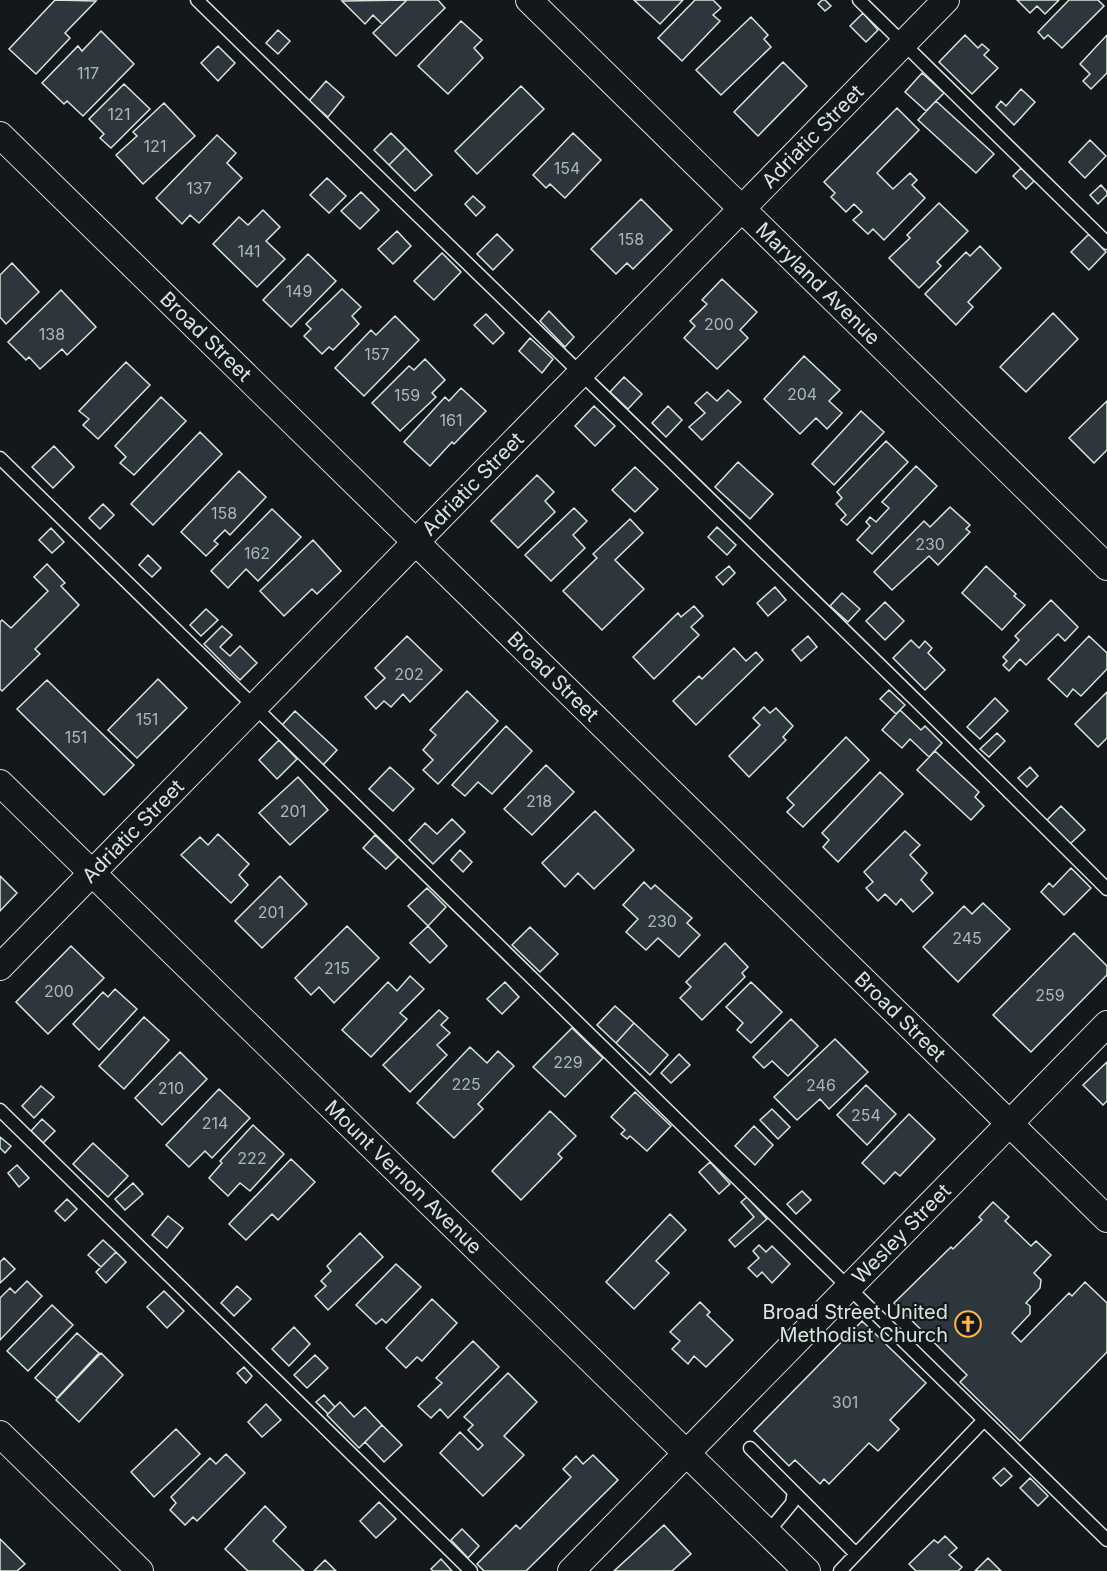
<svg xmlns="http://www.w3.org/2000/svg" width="1107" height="1571" font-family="Inter,sans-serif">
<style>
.building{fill:#2c363c;stroke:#d8e6dc;stroke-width:1.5}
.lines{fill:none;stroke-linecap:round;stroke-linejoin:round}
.lane-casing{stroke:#d8e6dc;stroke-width:15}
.street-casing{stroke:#d8e6dc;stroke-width:28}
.lane{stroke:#14181c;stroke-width:12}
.street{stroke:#14181c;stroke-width:26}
.labels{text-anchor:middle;stroke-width:4.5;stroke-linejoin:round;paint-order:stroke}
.number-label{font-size:16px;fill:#adbab4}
.street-label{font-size:20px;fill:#d8e6dc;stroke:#14181c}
.poi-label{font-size:20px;fill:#d8e6dc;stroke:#14181c;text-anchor:end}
</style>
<rect width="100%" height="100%" fill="#14181c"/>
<!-- building -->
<path class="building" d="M 55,0 L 96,1 L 65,33 L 70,38 L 36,74 L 9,49 Z
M 407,0 L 438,0 L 445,8 L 396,56 L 373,33 Z
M 407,0 L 382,24 L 373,15 L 365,24 L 342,1 Z
M 634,0 L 683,0 L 660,24 Z
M 695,0 L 713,0 L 721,8 L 713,15 L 720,21 L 682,61 L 658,38 Z
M 822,0 L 825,0 L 831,6 L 825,11 L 818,4 Z
M 1017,0 L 1059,0 L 1045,14 L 1037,6 L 1030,13 Z
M 1069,0 L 1098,0 L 1104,6 L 1062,48 L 1048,35 L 1044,39 L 1038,32 Z
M 863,13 L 878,30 L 866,42 L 850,26 Z
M 751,17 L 768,35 L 764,39 L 771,47 L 721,95 L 696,70 Z
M 461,21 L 482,40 L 474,48 L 483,58 L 448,94 L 418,66 Z
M 278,30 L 290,41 L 278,54 L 266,43 Z
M 101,31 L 134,64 L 83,116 L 67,101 L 64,104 L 42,83 L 78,46 L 82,51 Z
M 965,35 L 978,48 L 982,44 L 989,50 L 984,55 L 998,68 L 972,94 L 939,62 Z
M 1107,35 L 1107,73 L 1091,89 L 1083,81 L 1090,74 L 1080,64 Z
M 218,46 L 235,63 L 218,81 L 201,63 Z
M 783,62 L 807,86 L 758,136 L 734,112 Z
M 922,73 L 944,93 L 926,111 L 905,92 Z
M 326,81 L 344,97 L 328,117 L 309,101 Z
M 124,84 L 150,109 L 111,148 L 100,138 L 104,134 L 89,119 Z
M 521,86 L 544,109 L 477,174 L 455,151 Z
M 1021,89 L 1035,102 L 1014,125 L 996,107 L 1001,101 L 1006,106 Z
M 936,101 L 994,154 L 976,173 L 918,120 Z
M 164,103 L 195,136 L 143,184 L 116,155 L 137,136 L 133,132 Z
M 897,108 L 919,130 L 877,173 L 893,189 L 910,173 L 917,180 L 912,185 L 925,198 L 884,240 L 873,229 L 868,234 L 853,220 L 862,212 L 854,204 L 846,212 L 831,197 L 835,193 L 824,182 Z
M 391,133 L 406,148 L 389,165 L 374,150 Z
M 573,133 L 601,160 L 565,198 L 550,184 L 546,188 L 533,175 Z
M 217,135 L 236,153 L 227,163 L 242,178 L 199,223 L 190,215 L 182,224 L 156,198 Z
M 1090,140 L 1106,156 L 1085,178 L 1069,162 Z
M 406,148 L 432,175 L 415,191 L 389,165 Z
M 1021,168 L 1034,181 L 1026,189 L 1013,176 Z
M 327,178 L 346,196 L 329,213 L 310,195 Z
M 1101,185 L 1107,192 L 1107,195 L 1098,204 L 1090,195 Z
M 361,192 L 379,210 L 360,229 L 341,211 Z
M 473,196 L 485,207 L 476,216 L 465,204 Z
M 641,199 L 672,230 L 633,269 L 627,263 L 616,274 L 591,249 Z
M 939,203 L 968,231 L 937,262 L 941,266 L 919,288 L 889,258 L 910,238 L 907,235 Z
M 263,210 L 280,227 L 266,241 L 285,259 L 257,287 L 213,244 L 239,217 L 248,225 Z
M 397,231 L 411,246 L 393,264 L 378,249 Z
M 497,234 L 513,250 L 493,270 L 477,254 Z
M 1089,234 L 1106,252 L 1089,270 L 1071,252 Z
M 980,246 L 1001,268 L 968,302 L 973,307 L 956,325 L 925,294 L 966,252 L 970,256 Z
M 442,253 L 461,272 L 434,300 L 414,281 Z
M 308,254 L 336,281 L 291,327 L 263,300 Z
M 12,263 L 39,292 L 6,324 L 0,317 L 0,275 Z
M 722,279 L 757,312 L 740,330 L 748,338 L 717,369 L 684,338 L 695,326 L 690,321 L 707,304 L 702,300 Z
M 342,289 L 361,307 L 352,316 L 359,324 L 333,350 L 329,347 L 322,354 L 304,336 L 311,329 L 306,324 Z
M 61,290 L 96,327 L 67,355 L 62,349 L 40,369 L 29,357 L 26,360 L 8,342 Z
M 549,311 L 574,337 L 565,347 L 540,321 Z
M 1053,313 L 1078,339 L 1026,392 L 1000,367 Z
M 486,314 L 504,333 L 493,344 L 474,325 Z
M 395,316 L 419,340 L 364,396 L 335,368 L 371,330 L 376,335 Z
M 530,338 L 553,359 L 542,373 L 519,351 Z
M 804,356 L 840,390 L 829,401 L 842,413 L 827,429 L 816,418 L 800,434 L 764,399 Z
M 425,359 L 445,380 L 432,393 L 436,397 L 400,431 L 372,403 L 409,366 L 414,370 Z
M 126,362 L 150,385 L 98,439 L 83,425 L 89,419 L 79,411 Z
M 624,377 L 642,394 L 628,409 L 610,392 Z
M 461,388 L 486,411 L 454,444 L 452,442 L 430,466 L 404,442 L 445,397 L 449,401 Z
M 728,390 L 741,402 L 702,440 L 689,427 L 705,413 L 695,403 L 707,392 L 717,401 Z
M 161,397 L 186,421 L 134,475 L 120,463 L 126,457 L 115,446 Z
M 1107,401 L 1107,450 L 1094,463 L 1069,438 Z
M 594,406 L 615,426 L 595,446 L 575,426 Z
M 668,406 L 682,420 L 666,437 L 652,423 Z
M 861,411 L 884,432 L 834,485 L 812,464 Z
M 200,432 L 222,454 L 153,525 L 131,504 Z
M 886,441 L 908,462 L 847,525 L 841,520 L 846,515 L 836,504 L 842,498 L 837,492 Z
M 54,446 L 74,467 L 53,488 L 32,467 Z
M 738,462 L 773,494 L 750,519 L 715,487 Z
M 916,466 L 937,486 L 872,554 L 857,540 L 870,526 L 866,522 L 870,517 L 876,522 L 889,508 L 882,502 Z
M 635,467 L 658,489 L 635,512 L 612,490 Z
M 239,471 L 266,497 L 230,535 L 225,530 L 214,541 L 218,544 L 206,556 L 181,532 Z
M 537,475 L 554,492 L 545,501 L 555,512 L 518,548 L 491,521 Z
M 103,504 L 114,515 L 100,529 L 89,518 Z
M 950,507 L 970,525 L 966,529 L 970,532 L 938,565 L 929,556 L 892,590 L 874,572 L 924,521 L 930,527 Z
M 574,508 L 587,521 L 573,535 L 585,548 L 551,581 L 525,555 Z
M 272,509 L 301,537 L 258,581 L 246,569 L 228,588 L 211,571 Z
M 630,519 L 643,533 L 615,560 L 644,589 L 602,630 L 563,591 L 597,558 L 593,554 Z
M 717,527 L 736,545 L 727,555 L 708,537 Z
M 51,528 L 64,542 L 52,553 L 39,540 Z
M 313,540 L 341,571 L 317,594 L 312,589 L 284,616 L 260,591 Z
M 148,555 L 161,568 L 152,577 L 139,565 Z
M 47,564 L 65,583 L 61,586 L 79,605 L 35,649 L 40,654 L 2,691 L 0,689 L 0,622 L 2,620 L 11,628 L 48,591 L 34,577 Z
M 729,566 L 735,573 L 723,585 L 716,577 Z
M 986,566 L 1016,594 L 1014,596 L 1025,605 L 1002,630 L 962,593 Z
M 775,587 L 786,600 L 768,616 L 757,603 Z
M 842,593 L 860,609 L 848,622 L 830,606 Z
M 1051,600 L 1078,627 L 1065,641 L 1058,634 L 1026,665 L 1020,659 L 1009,671 L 1003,665 L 1007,661 L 1003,657 L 1019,640 L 1015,636 Z
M 885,602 L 904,621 L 885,640 L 866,621 Z
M 694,606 L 703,616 L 691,627 L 699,635 L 654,679 L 633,657 L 678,613 L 681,617 Z
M 206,609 L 218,620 L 201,636 L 190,625 Z
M 222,626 L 232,635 L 220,647 L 230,656 L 240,646 L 257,663 L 240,680 L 204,644 Z
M 407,636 L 442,670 L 410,702 L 403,694 L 391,707 L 384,701 L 376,709 L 365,697 L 385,678 L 375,668 Z
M 808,636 L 817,647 L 801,661 L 792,650 Z
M 1089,636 L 1107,653 L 1107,669 L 1081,696 L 1073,689 L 1067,697 L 1048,679 Z
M 911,640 L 919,648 L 925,641 L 932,648 L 928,653 L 945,670 L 925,690 L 893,658 Z
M 734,648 L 746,661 L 756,652 L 763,660 L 696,725 L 673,701 L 699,676 L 702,679 Z
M 158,679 L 187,708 L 137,758 L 108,730 Z
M 47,680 L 134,765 L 104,795 L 17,709 Z
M 889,690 L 905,705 L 896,714 L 880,699 Z
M 467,691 L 498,721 L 438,784 L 423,770 L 433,760 L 423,750 L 436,735 L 430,730 Z
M 1107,692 L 1107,738 L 1098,747 L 1075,724 Z
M 995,698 L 1008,711 L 980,739 L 967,727 Z
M 764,707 L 770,713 L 776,708 L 793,726 L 783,737 L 786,740 L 749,777 L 729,756 L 760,725 L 753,718 Z
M 900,710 L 921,730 L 925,726 L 942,743 L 929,757 L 910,739 L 902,748 L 882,730 Z
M 295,711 L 337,750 L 323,765 L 282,725 Z
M 506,726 L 532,751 L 492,794 L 478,782 L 465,796 L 452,785 Z
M 997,733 L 1005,741 L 989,757 L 980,749 Z
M 846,737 L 869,760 L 803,827 L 787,812 L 794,805 L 787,798 Z
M 279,740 L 297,759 L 277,779 L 259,760 Z
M 935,751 L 979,792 L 975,797 L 984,806 L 971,820 L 917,770 Z
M 546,765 L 574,792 L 532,835 L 504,809 Z
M 390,767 L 414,789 L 393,811 L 369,789 Z
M 1030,767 L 1038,776 L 1027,787 L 1018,778 Z
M 880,772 L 903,794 L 838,862 L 823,847 L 829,840 L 822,833 Z
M 298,777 L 328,810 L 290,845 L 259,813 Z
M 1061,806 L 1085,830 L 1070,844 L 1047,820 Z
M 595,811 L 634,850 L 594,889 L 578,873 L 565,887 L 542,863 Z
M 452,819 L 465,832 L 433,864 L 409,840 L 425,823 L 437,834 Z
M 905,831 L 920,845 L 910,855 L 927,873 L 921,880 L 933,893 L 913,912 L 901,899 L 896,905 L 885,894 L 878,901 L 866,888 L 873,882 L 864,872 Z
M 218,834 L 249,864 L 239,875 L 248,885 L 231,903 L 181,855 L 200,837 L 208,845 Z
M 375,835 L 398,857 L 386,869 L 363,848 Z
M 460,850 L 472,862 L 463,872 L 451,860 Z
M 1071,868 L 1091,888 L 1064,915 L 1041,892 L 1049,883 L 1053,887 Z
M 0,876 L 17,893 L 0,911 Z
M 280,876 L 307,904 L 262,948 L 235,921 Z
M 644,882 L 651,889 L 655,885 L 692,918 L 687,923 L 700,935 L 679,957 L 658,938 L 646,950 L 626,932 L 638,919 L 623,905 Z
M 427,888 L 446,907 L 428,926 L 408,906 Z
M 983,903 L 1010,929 L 958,982 L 923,947 L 964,906 L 972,914 Z
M 347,926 L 379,958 L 334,1003 L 319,987 L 311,995 L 295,978 Z
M 428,926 L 447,946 L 430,963 L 410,943 Z
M 530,927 L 558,954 L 540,972 L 512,945 Z
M 1074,933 L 1107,966 L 1107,975 L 1031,1052 L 993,1015 Z
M 725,943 L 748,967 L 742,973 L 745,977 L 702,1020 L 680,998 L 691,987 L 686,982 Z
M 71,946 L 104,978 L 48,1034 L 16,1002 Z
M 410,976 L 424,989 L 400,1013 L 407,1019 L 371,1057 L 342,1030 L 388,982 L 397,991 Z
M 505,982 L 519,997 L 502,1014 L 487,999 Z
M 751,982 L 782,1012 L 751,1043 L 737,1030 L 743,1023 L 726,1007 Z
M 115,989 L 137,1009 L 99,1050 L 73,1024 L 103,992 L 108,997 Z
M 615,1006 L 634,1023 L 616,1043 L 597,1025 Z
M 439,1010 L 448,1018 L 441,1025 L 450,1033 L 437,1045 L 447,1055 L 410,1092 L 383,1065 Z
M 144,1017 L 169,1040 L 124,1089 L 99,1066 Z
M 791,1019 L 818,1046 L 788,1076 L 772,1061 L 764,1068 L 753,1057 Z
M 634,1023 L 668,1055 L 650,1075 L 616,1043 Z
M 572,1028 L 603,1058 L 565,1097 L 533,1067 Z
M 835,1039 L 868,1072 L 829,1109 L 820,1099 L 797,1120 L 774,1097 Z
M 470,1047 L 487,1063 L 498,1051 L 514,1066 L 478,1104 L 483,1109 L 454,1138 L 417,1103 Z
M 180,1052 L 207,1079 L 162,1125 L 135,1098 Z
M 679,1054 L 690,1065 L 671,1083 L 661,1073 Z
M 1107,1062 L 1107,1101 L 1103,1105 L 1083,1085 Z
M 866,1085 L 896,1114 L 867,1145 L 837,1115 Z
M 41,1086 L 54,1097 L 34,1118 L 22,1106 Z
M 219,1089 L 250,1118 L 212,1158 L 205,1151 L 189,1167 L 166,1145 Z
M 635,1092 L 671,1126 L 647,1151 L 630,1136 L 627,1139 L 621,1134 L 625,1130 L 611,1117 Z
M 772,1109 L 790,1127 L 778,1139 L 760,1120 Z
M 550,1111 L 576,1136 L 558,1154 L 562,1158 L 521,1200 L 492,1171 Z
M 909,1114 L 935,1139 L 900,1176 L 895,1172 L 884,1184 L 862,1163 Z
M 42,1119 L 55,1131 L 43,1143 L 31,1131 Z
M 253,1125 L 284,1154 L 250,1191 L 240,1183 L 228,1196 L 209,1178 L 222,1163 L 220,1161 Z
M 754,1126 L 773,1145 L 755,1165 L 735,1146 Z
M 0,1137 L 11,1146 L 5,1153 L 0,1148 Z
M 93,1143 L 128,1176 L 108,1197 L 73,1164 Z
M 291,1159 L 315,1182 L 278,1220 L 272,1214 L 246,1240 L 229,1224 Z
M 710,1162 L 730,1184 L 719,1194 L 699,1172 Z
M 17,1165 L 29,1178 L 19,1187 L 8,1173 Z
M 133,1183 L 143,1194 L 125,1210 L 115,1199 Z
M 802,1191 L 811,1200 L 796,1214 L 787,1204 Z
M 747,1197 L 767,1219 L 735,1247 L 729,1240 L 754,1217 L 741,1202 Z
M 67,1199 L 77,1209 L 65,1221 L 55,1211 Z
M 993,1202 L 1009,1217 L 1005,1221 L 1031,1246 L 1036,1241 L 1051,1255 L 1034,1273 L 1041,1280 L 1040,1288 L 1026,1303 L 1030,1306 L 1030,1314 L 1012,1333 L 1021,1342 L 1069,1293 L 1072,1296 L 1085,1282 L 1107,1303 L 1107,1352 L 1020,1441 L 960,1382 L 967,1375 L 894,1303 L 951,1247 L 953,1249 L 982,1220 L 979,1217 Z
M 670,1214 L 686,1230 L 656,1261 L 669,1273 L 634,1309 L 606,1282 Z
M 168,1216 L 183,1228 L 167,1248 L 152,1235 Z
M 360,1233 L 383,1257 L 328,1310 L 315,1296 L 326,1286 L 321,1281 L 331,1271 L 327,1266 Z
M 103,1240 L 116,1252 L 101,1267 L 88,1255 Z
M 759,1245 L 766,1252 L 772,1246 L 790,1264 L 772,1283 L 762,1272 L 757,1277 L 748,1268 L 759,1258 L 753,1251 Z
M 116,1252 L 126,1262 L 106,1283 L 96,1272 Z
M 4,1258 L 15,1269 L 0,1283 L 0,1262 Z
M 396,1264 L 421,1287 L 386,1323 L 382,1319 L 376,1324 L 356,1305 Z
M 27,1281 L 42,1296 L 0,1340 L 0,1298 L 10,1288 L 15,1293 Z
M 237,1286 L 251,1299 L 234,1316 L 221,1303 Z
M 164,1291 L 184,1311 L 167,1328 L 147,1307 Z
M 432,1299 L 457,1323 L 422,1361 L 417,1357 L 406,1368 L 386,1348 Z
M 700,1302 L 710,1312 L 707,1315 L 733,1340 L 706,1367 L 694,1356 L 688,1364 L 672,1349 L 680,1341 L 670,1332 Z
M 52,1305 L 73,1325 L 28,1371 L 7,1351 Z
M 862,1321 L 926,1383 L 890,1420 L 899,1429 L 878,1451 L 869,1443 L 829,1484 L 824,1479 L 820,1484 L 795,1460 L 789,1466 L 754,1431 Z
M 294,1327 L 310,1344 L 289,1366 L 272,1349 Z
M 77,1333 L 99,1353 L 57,1398 L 35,1378 Z
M 473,1341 L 499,1367 L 448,1418 L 440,1409 L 431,1418 L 418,1406 L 442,1383 L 436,1378 Z
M 101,1353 L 123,1375 L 79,1422 L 56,1400 Z
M 315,1355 L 328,1368 L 307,1388 L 294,1375 Z
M 244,1367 L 252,1376 L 246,1383 L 237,1373 Z
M 508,1373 L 537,1402 L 504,1436 L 524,1455 L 483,1496 L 440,1453 L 460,1432 L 478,1450 L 483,1445 L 468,1430 L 473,1425 L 464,1417 Z
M 324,1395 L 335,1407 L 328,1414 L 316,1402 Z
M 340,1402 L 354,1417 L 365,1407 L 382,1425 L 359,1448 L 327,1415 Z
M 266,1404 L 281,1420 L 262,1437 L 248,1422 Z
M 382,1425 L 402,1445 L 384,1462 L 365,1442 Z
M 176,1429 L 200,1454 L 154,1497 L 131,1472 Z
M 226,1454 L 245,1473 L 197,1521 L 193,1517 L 185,1525 L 170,1510 L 176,1503 L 171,1497 L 210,1458 L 216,1464 Z
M 593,1455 L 618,1480 L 526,1571 L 484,1571 L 477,1564 L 516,1525 L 520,1529 L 571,1477 L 563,1469 L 576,1456 L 583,1464 Z
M 1004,1468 L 1012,1476 L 1001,1486 L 993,1478 Z
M 1030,1478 L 1048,1496 L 1038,1506 L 1020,1488 Z
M 379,1502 L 396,1519 L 376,1538 L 360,1521 Z
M 265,1506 L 286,1527 L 273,1541 L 304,1571 L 248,1571 L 225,1549 Z
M 664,1525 L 691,1554 L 672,1571 L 614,1571 Z
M 462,1529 L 479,1546 L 468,1558 L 451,1540 Z
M 945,1536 L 957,1548 L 949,1555 L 962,1567 L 958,1571 L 916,1571 L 909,1564 L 934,1540 L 938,1543 Z
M 0,1539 L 25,1564 L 17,1571 L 0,1571 Z
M 988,1558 L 1001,1571 L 975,1571 Z
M 441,1559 L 452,1571 L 433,1571 L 431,1569 Z
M 325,1560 L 336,1571 L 314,1571 Z"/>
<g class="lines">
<!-- lane casing -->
<g class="lane-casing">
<path id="lane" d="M 197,0 C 500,297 807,590 1107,889
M 859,0 L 1107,243
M 0,458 L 1107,1540
M 0,1110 L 471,1571
M 750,1448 L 794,1492 L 792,1503 L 768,1532
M 794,1492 L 856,1554
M 840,1571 L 984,1420"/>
</g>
<!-- street casing -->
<g class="street-casing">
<g id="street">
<path id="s1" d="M 529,0 L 1107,567"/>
<path id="s2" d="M 0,135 L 1107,1219"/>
<path id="s3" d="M 0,783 L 807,1571"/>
<path id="s4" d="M 0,967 L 946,0"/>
<path d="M 0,1434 L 140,1571"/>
<path id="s5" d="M 571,1571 L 1107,1024"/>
</g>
</g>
<!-- lane -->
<use href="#lane" class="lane"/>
<!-- street -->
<use href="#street" class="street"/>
</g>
<!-- icons -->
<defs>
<g id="church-ring" transform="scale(1.35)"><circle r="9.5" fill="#14181c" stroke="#ffb74d" stroke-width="1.5"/><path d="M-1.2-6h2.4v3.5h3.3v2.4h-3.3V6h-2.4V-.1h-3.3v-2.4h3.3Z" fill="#ffb74d"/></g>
</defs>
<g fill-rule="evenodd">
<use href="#church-ring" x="968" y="1324"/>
</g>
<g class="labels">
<!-- number labels -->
<g class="number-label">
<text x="88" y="79">117</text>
<text x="119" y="120">121</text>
<text x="155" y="152">121</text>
<text x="567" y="174">154</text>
<text x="199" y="194">137</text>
<text x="631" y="245">158</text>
<text x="249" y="257">141</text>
<text x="299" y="297">149</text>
<text x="719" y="330">200</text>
<text x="52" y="340">138</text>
<text x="377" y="360">157</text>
<text x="802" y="400">204</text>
<text x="407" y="401">159</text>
<text x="451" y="426">161</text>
<text x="224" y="519">158</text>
<text x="930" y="550">230</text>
<text x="257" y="559">162</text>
<text x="409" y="680">202</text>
<text x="147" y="725">151</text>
<text x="76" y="743">151</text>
<text x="539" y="807">218</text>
<text x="293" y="817">201</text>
<text x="271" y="918">201</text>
<text x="662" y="927">230</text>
<text x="967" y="944">245</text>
<text x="337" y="974">215</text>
<text x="59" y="997">200</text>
<text x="1050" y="1001">259</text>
<text x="568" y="1068">229</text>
<text x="466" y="1090">225</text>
<text x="821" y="1091">246</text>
<text x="171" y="1094">210</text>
<text x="866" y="1121">254</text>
<text x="215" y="1129">214</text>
<text x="252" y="1164">222</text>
<text x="845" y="1408">301</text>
</g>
<!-- street labels -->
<g class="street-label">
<text dy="7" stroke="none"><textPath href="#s4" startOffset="1162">Adriatic Street</textPath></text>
<text dy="7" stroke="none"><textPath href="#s1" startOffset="405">Maryland Avenue</textPath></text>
<text dy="7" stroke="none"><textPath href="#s2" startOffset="288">Broad Street</textPath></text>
<text dy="7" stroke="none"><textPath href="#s4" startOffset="676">Adriatic Street</textPath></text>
<text dy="7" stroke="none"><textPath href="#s2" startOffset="774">Broad Street</textPath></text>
<text dy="7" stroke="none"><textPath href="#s4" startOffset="190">Adriatic Street</textPath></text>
<text dy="7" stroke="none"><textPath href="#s2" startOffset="1260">Broad Street</textPath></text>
<text dy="7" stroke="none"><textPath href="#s3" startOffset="564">Mount Vernon Avenue</textPath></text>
<text dy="7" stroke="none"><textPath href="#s5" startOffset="472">Wesley Street</textPath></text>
</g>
<!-- poi labels -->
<g class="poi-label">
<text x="948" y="1319">Broad Street United<tspan x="948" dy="23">Methodist Church</tspan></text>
</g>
</g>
</svg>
